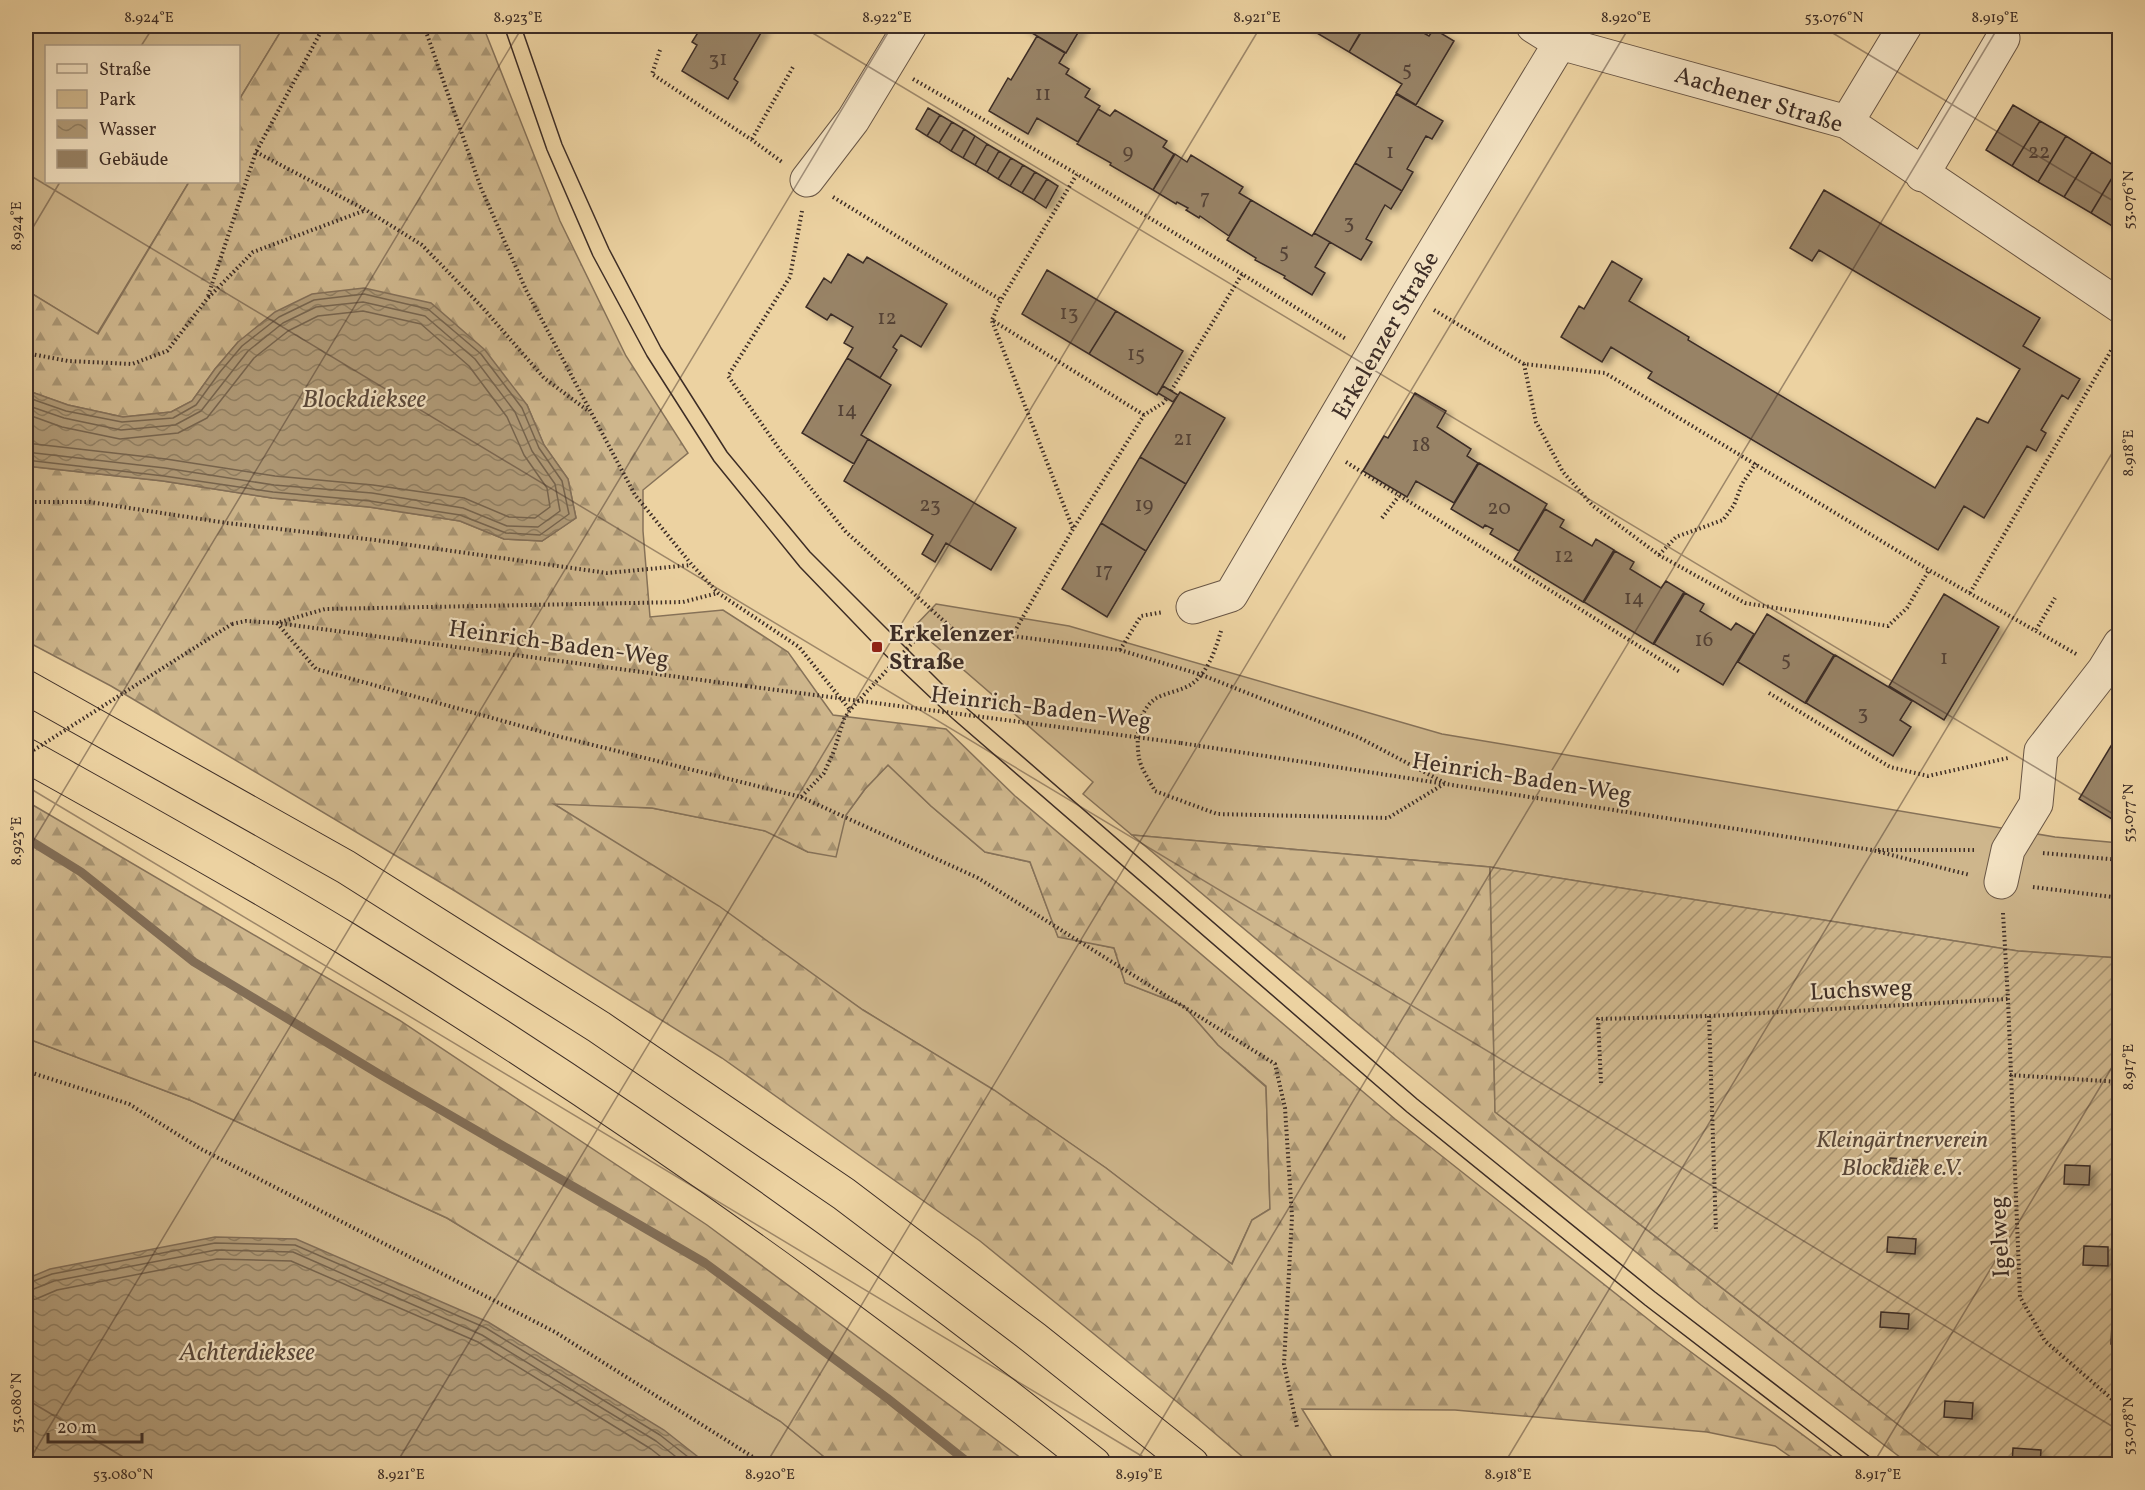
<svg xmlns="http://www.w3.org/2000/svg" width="2145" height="1490" font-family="Vollkorn,serif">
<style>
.green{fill:#ceb68c;stroke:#867259;stroke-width:1.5}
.forest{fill:url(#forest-firs);stroke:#867259;stroke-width:1.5;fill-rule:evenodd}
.garden{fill:url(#garden-furrows);stroke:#867259;stroke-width:1.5}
.water{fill:url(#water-waves);stroke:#826e57;stroke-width:1.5}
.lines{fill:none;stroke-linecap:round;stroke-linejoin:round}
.shore{stroke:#76644e;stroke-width:1.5}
.stream{stroke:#826e57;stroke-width:9}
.building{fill:#988366;stroke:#3d2d26;stroke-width:1.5;filter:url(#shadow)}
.minor-casing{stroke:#695645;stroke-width:35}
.highway-casing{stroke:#3d2d26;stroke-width:35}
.path{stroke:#3d2d26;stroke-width:4;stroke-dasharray:1.5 3;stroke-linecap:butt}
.minor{stroke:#f3e2c2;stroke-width:33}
.highway{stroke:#ecd2a1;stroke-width:33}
.tram{stroke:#3d2d26;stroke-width:1.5}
.path-bridge{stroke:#3d2d26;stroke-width:4;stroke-dasharray:1.5 3;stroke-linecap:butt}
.ticks{fill:none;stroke:#3d2d26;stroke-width:1.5;stroke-opacity:0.45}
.poi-dot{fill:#8f2418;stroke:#f3e2c2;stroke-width:2}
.labels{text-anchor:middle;stroke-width:4.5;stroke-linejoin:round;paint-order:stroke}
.number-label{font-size:21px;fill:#544236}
.street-label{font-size:24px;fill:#3d2d26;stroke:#f3e2c2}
.poi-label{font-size:24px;font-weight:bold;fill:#3d2d26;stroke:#f3e2c2;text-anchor:start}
.park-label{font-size:24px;font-style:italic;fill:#5a483a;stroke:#f3e2c2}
.water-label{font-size:26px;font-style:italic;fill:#5a483a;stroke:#f3e2c2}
.neatline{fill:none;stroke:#3d2d26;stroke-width:2}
.ticks-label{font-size:15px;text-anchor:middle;fill:#3d2d26}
</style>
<defs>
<pattern id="forest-firs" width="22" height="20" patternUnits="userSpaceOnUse" patternTransform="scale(1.5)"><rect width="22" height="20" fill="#ceb68c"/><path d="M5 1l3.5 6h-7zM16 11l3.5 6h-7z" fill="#a89472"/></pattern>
<pattern id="garden-furrows" width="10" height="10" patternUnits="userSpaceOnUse" patternTransform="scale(1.5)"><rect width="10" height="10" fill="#ceb68c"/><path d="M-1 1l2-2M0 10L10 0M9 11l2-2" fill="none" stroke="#a89472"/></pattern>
<pattern id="water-waves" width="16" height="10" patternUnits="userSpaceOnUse" patternTransform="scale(1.5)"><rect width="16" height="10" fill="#b09a77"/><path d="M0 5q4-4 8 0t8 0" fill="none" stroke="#907e61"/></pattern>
<filter id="shadow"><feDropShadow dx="6" dy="4" stdDeviation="3" flood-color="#0004"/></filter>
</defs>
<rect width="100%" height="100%" fill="#ecd2a1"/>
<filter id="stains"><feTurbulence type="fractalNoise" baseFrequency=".00333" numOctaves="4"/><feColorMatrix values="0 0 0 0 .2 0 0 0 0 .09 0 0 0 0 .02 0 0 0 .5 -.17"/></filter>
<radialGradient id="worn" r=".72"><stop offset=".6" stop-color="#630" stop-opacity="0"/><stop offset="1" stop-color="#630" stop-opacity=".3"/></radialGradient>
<!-- green -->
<path class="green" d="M 26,26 L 284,26 L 239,100 L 238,46 L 46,46 L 46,182 L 189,182 L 97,334 L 26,290 Z
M 936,604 L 1069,626 L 1442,734 L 2055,837 L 2119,843 L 2119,958 L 2018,951 L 1490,867 L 1132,835 L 1083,794 L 1093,782 L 914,627 Z
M 888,765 L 931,806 L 985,852 L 1030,862 L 1058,936 L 1114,948 L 1125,983 L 1184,1006 L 1218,1045 L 1266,1087 L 1270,1209 L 1252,1220 L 1231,1265 L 1106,1168 L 994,1091 L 863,1010 L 553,803 L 652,808 L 766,831 L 808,852 L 846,815 L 865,789 Z
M 26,1038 L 192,1101 L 447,1218 L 780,1421 L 833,1464 L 26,1464 Z"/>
<!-- forest -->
<path class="forest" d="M 284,26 L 483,26 L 560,221 L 626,356 L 688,453 L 643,490 L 643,531 L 650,617 L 723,610 L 788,652 L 833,715 L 946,729 L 1015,796 L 1395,1119 L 1668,1335 L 1842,1464 L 1801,1464 L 1775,1446 L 1707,1432 L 1455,1410 L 1302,1409 L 1336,1464 L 1251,1464 L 1198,1419 L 980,1241 L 722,1058 L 455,891 L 111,686 L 26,641 L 26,466 L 163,481 L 272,498 L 369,507 L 460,521 L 504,539 L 542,541 L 576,518 L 568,479 L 544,445 L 527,405 L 238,342 L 215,369 L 192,401 L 171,412 L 123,417 L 68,405 L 26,390 L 26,290 L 98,334 L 189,182 L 238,182 L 239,100 ZM 888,765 L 931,806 L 985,852 L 1030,862 L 1058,937 L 1114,948 L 1125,983 L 1184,1006 L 1218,1045 L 1266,1086 L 1270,1209 L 1252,1220 L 1232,1264 L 1106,1168 L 994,1090 L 863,1010 L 719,906 L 554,804 L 652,808 L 765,831 L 808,852 L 836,857 L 846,815 L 865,789 Z
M 26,801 L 399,1020 L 707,1225 L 1029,1464 L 833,1464 L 780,1421 L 447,1218 L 192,1101 L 26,1038 Z
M 1132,835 L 1490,867 L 1495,1112 L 1949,1464 L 1909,1464 L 1701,1305 L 1403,1062 Z"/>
<!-- garden -->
<path class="garden" d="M 1490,867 L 2018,951 L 2119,958 L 2119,1464 L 1949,1464 L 1495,1112 Z"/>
<!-- water -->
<path class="water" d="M 364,288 L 431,303 L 485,350 L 527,405 L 544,445 L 568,479 L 576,518 L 542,541 L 504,539 L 460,521 L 369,507 L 272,498 L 163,481 L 26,466 L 26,390 L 68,405 L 123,417 L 171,412 L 192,401 L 215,369 L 238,342 L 275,312 L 312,294 Z
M 215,1237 L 296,1239 L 488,1322 L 664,1430 L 707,1464 L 26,1464 L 26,1279 L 50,1269 Z"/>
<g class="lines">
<!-- shore -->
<path class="shore" d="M 26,397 L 66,411 L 122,422 L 173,418 L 196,405 L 220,372 L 242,346 L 279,317 L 314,300 L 364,294 L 428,309 L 481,354 L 522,408 L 539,448 L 562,481 L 569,514 L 540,535 L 506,533 L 460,515 L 370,501 L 273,492 L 164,476 L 26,460
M 26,405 L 64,418 L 121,430 L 175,425 L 201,411 L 248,351 L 283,323 L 316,307 L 363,302 L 425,316 L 475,359 L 515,412 L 532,451 L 555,484 L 560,511 L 538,527 L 507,526 L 463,508 L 372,493 L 274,485 L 165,468 L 26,452
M 26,414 L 62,427 L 120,439 L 178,433 L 207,418 L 254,358 L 288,331 L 318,316 L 363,311 L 421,324 L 469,366 L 507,417 L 524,455 L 547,488 L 550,507 L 535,518 L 509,517 L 464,498 L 373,485 L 275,476 L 166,459 L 26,443
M 26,1284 L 52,1274 L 215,1243 L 295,1245 L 486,1328 L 660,1435 L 697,1464
M 26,1292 L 54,1281 L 216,1250 L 293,1252 L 482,1335 L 656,1441 L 685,1464
M 26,1301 L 36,1299 L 57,1290 L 217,1259 L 291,1261 L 478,1342 L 651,1449 L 670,1464"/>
<!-- stream -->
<path class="stream" d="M 26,838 L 81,872 L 194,962 L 379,1074 L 705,1263 L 887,1398 L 970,1464"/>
</g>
<!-- building -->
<path class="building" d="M 702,26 L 765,26 L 734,79 L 738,82 L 728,99 L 682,71 L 697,45 L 692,42 Z
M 1020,26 L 1082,26 L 1066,53 Z
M 1305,26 L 1364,26 L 1349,52 Z
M 1365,26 L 1411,26 L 1429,36 L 1434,29 L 1454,41 L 1416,105 L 1396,93 L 1402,84 L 1349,52 Z
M 1037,36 L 1065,53 L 1059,63 L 1069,69 L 1066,74 L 1090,89 L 1085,97 L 1100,106 L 1078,142 L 1037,118 L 1028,134 L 989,111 L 1008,78 L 1011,80 Z
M 1396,94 L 1443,121 L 1432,139 L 1426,136 L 1407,169 L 1413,172 L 1402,191 L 1355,163 Z
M 2013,105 L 2040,121 L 2012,166 L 1986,150 Z
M 928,108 L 940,115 L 927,136 L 916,129 Z
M 1098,109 L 1110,116 L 1115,110 L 1167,141 L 1163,147 L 1174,154 L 1153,190 L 1110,165 L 1111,163 L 1077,144 Z
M 940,115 L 952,122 L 939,143 L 927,136 Z
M 2040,121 L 2066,136 L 2038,182 L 2012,166 Z
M 952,122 L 964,129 L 951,151 L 939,143 Z
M 964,129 L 975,136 L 963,158 L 951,151 Z
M 975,136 L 987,144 L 975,165 L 963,158 Z
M 2066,136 L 2092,152 L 2064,197 L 2038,182 Z
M 987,144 L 999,151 L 987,172 L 975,165 Z
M 999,151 L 1011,158 L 998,179 L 987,172 Z
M 2092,152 L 2118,168 L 2091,213 L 2064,197 Z
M 1175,154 L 1187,162 L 1191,155 L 1243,187 L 1239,193 L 1251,200 L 1229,236 L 1200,216 L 1199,218 L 1186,210 L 1188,208 L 1177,202 L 1176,204 L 1153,190 Z
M 1011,158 L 1023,165 L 1010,186 L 998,179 Z
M 1355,163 L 1402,191 L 1391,209 L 1385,205 L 1366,239 L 1372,242 L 1361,260 L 1314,233 Z
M 1023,165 L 1035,172 L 1022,193 L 1010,186 Z
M 2118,168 L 2120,169 L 2120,224 L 2117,229 L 2091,213 Z
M 1035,172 L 1047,179 L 1034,200 L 1022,193 Z
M 1047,179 L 1058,186 L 1046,208 L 1034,200 Z
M 1824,190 L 2040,318 L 2023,346 L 2080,379 L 2068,399 L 2062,395 L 2041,430 L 2046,433 L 2036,451 L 2027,446 L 1984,518 L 1964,506 L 1938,550 L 1648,378 L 1652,372 L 1611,347 L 1602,362 L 1561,337 L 1579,306 L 1584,309 L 1612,261 L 1642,279 L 1629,301 L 1689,337 L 1688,340 L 1935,488 L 1977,418 L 1988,423 L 2020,369 L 1819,250 L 1812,261 L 1790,248 Z
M 1251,200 L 1312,236 L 1314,233 L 1330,242 L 1315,267 L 1325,273 L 1312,295 L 1284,278 L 1285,276 L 1255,260 L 1256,258 L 1227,240 Z
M 848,254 L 863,263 L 867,257 L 947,304 L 921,347 L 901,335 L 893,347 L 897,350 L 880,378 L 847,358 L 853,348 L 844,343 L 853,327 L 831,314 L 827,320 L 806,307 L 824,278 L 831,283 Z
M 1047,270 L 1116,311 L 1089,354 L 1022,314 Z
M 1116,311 L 1183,351 L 1157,395 L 1089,354 Z
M 847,358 L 891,385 L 861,435 L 868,439 L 854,464 L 802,433 Z
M 1163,386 L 1178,395 L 1173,402 L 1158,393 Z
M 1180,392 L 1225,418 L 1186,484 L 1140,457 Z
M 1415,393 L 1446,411 L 1437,427 L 1471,449 L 1467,456 L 1478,463 L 1454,503 L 1416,481 L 1407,497 L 1363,471 L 1384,436 L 1388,438 Z
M 868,439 L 1016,528 L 991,570 L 946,543 L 935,562 L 922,554 L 933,535 L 844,481 Z
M 1140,457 L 1186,484 L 1146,551 L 1101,523 Z
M 1479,463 L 1547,504 L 1519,551 L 1490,534 L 1493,529 L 1485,525 L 1483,528 L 1451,509 Z
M 1545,509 L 1564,520 L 1560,527 L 1592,546 L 1596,539 L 1614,550 L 1583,602 L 1514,560 Z
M 1101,523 L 1146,551 L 1107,617 L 1062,589 Z
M 1615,551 L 1634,562 L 1630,569 L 1661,588 L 1666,581 L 1684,592 L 1653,644 L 1584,602 Z
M 1685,593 L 1704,604 L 1700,611 L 1731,630 L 1736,623 L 1754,634 L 1723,685 L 1654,644 Z
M 1944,594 L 1999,627 L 1944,720 L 1889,686 Z
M 1767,614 L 1834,655 L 1805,703 L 1738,662 Z
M 1835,655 L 1912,701 L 1900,720 L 1911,727 L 1893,756 L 1806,703 Z
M 2120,731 L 2120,824 L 2079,799 Z
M 1890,1158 L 1918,1160 L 1917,1176 L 1889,1173 Z
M 2065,1165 L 2090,1166 L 2089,1185 L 2064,1184 Z
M 1888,1237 L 1916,1239 L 1915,1254 L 1887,1252 Z
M 2084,1246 L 2108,1247 L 2108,1266 L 2083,1265 Z
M 1881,1312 L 1909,1314 L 1908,1329 L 1880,1327 Z
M 2112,1324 L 2120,1325 L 2120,1344 L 2111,1344 Z
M 1945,1401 L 1973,1403 L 1972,1419 L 1944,1417 Z
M 2013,1448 L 2041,1450 L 2040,1464 L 2012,1464 Z"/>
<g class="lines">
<!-- minor casing -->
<g class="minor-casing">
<path id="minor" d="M 1533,26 L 1560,43 L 1847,122 L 2120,306
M 1847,122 L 1905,26
M 1922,175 L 2003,38
M 807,180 L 853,120 L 910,26
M 1193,607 L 1231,595 L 1408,294 L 1560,43
M 2001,882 L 2008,850 L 2036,804 L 2041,751 L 2104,670 L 2120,644"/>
</g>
<!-- highway casing -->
<g class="highway-casing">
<path id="highway" d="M 26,687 L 346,867 L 599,1027 L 844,1194 L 1034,1338 L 1192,1464
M 26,755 C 133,815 240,874 345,938 C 605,1098 856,1274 1094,1464"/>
</g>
<!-- path -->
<path class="path" d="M 424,26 L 481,188 L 526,290 L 635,495 L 692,565 L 718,593 L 799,647 L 850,710
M 660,50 L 652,74 L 752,140 L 782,162
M 913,79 L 1077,174
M 752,139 L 793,67
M 256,152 L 366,210 L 422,245 L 483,308 L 544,378 L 587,410
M 833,197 L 1001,300
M 802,211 L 790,277 L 728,376 L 780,450 L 846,532 L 956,632 L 1012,636 L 1120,650 L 1202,675 L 1358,737 L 1445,783
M 208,296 L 256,152 L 324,26
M 1434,310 L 1524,364 L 1605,373 L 1929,570 L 2078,655
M 992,321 L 1073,529
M 26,353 L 68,361 L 132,364 L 167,351 L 207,299 L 253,252 L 366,210
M 1524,364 L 1536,422 L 1563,472 L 1593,506 L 1659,555 L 1745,603 L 1888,626 L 1907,608 L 1929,570
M 1171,391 L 1242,274 L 1346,339
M 1144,415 L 992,320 L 1001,300 L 1077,174 L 1242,274
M 1346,462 L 1680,672
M 26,502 L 90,502 L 227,523 L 375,540 L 607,573 L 691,565
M 1382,518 L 1399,496
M 1659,555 L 1676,537 L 1723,520 L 1734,505 L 1742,484 L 1756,463
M 1970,593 L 2119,337
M 280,622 L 325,609 L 683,602 L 718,593
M 277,623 L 316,669 L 557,736 L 801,797 L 824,773 L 834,751 L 844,719 L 850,710 L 872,686 L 919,636 L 956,632
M 232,624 L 246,621 L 277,623 L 746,686
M 2036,630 L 2055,598
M 1221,631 C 1216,648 1208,672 1193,683 C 1183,691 1166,692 1155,699 C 1137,712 1136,739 1139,758 C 1141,769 1150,781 1155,791 L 1217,814 L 1388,818 L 1444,784
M 1012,636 L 1073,529 L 1144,415 L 1163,403 L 1167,398
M 1120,650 L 1141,616 L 1163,612
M 1769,693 L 1890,767 L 1928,776 L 2008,758
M 1181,743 L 1872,850 L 1970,875
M 801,797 L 978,878 L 1275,1064 L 1285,1108 L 1292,1217 L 1284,1364 L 1297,1427
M 1878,850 L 1976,850
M 2043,853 L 2120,860
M 2033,887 L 2120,898
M 2003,913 L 2008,999 L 2020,1297 L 2045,1341 L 2120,1406
M 1709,1016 L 1716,1232
M 26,1071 L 129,1104 L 201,1149 L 555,1332 L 764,1464
M 2010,1075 L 2120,1082
M 1601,1083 L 1598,1019 L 1709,1016 L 2008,999"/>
<!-- minor -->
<use href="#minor" class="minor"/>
<!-- highway -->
<use href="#highway" class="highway"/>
<!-- tram -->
<path class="tram" d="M 504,26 L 547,150 L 593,256 L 647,356 L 714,461 L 800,567 L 877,647 L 952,718 L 1407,1112 L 1645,1305 L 1852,1464
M 521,26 L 562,144 L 609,249 L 661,348 L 727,452 L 810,552 L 963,705 L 1417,1099 L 1655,1292 L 1879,1464"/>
<!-- path-bridge -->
<path class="path-bridge" d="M 746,686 L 1181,743
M 26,755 L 232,624"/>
</g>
<!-- ticks -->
<path class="ticks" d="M 801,26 L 2120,818M 1821,26 L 2120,205M 141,46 L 154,26M 26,173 L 2120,1431M 26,239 L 60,182M 26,786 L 1155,1464M 26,853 L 523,26M 26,1399 L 135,1464M 27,1464 L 892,26M 396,1464 L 1261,26M 766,1464 L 1630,26M 1135,1464 L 1999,26M 1504,1464 L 2120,440M 1873,1464 L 2120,1054"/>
<!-- markers -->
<rect class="poi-dot" x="871" y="641" width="12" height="12" rx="3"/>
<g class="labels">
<!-- number labels -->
<g class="number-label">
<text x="718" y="65">31</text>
<text x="1407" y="75">5</text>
<text x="1043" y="100">11</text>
<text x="1128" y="158">9</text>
<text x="1390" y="158">1</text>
<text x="2039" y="158">22</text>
<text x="1205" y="204">7</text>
<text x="1349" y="228">3</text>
<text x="1284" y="257">5</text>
<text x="1069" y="319">13</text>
<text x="887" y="324">12</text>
<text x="1136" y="360">15</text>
<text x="847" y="416">14</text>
<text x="1183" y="445">21</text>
<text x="1421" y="451">18</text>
<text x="930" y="511">23</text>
<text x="1144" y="511">19</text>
<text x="1499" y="514">20</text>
<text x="1564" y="562">12</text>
<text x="1104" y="577">17</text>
<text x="1634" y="604">14</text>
<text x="1704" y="646">16</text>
<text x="1944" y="664">1</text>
<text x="1786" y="665">5</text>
<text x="1863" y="719">3</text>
</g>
<!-- street labels -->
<g class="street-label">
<text transform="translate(1759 99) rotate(17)" y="8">Aachener Straße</text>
<text transform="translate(1385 335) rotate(-60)" y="8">Erkelenzer Straße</text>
<text transform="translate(559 643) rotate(8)" y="8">Heinrich-Baden-Weg</text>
<text transform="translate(1041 707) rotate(7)" y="8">Heinrich-Baden-Weg</text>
<text transform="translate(1522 777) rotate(9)" y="8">Heinrich-Baden-Weg</text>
<text transform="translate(1861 989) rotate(-3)" y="8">Luchsweg</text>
<text transform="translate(1999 1237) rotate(-93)" y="8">Igelweg</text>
</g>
<!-- poi labels -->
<g class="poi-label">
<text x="889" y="641">Erkelenzer<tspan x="889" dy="28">Straße</tspan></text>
</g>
<!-- park labels -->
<g class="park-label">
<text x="1902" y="1147">Kleingärtnerverein<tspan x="1902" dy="28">Blockdiek e.V.</tspan></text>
</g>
<!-- water labels -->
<g class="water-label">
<text x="364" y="407">Blockdieksee</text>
<text x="247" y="1360">Achterdieksee</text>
</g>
</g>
<!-- margin -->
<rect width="2145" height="1490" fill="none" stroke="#ecd2a1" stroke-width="66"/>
<!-- legend -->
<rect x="45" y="45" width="195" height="138" fill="#f3e2c2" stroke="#aa9a84" stroke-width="1.5"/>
<rect x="57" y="64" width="30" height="9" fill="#f3e2c2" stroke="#aa9a84" stroke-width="1.5"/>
<text x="99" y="75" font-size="18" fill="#3d2d26">Straße</text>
<rect x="57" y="90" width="30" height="18" fill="#ceb68c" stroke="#aa9a84" stroke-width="1.5"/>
<text x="99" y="105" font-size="18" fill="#3d2d26">Park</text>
<rect x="57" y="120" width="30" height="18" fill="url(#water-waves)" stroke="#aa9a84" stroke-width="1.5"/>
<text x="99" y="135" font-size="18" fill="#3d2d26">Wasser</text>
<rect x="57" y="150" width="30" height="18" fill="#988366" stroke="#aa9a84" stroke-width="1.5"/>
<text x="99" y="165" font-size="18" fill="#3d2d26">Gebäude</text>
<!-- scale -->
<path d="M48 1433v9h94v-9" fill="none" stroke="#3d2d26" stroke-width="3"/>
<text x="57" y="1433" font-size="18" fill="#3d2d26" stroke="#f3e2c2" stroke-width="4.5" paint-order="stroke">20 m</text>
<rect x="33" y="33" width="2079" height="1424" class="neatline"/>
<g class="ticks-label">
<text x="149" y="22">8.924°E</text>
<text x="518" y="22">8.923°E</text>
<text x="887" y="22">8.922°E</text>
<text x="1257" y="22">8.921°E</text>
<text x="1626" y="22">8.920°E</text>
<text x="1834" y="22">53.076°N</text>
<text x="1995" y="22">8.919°E</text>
<text transform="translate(2128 200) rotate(-90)" y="5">53.076°N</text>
<text transform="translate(16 226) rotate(-90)" y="5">8.924°E</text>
<text transform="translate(2128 453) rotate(-90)" y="5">8.918°E</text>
<text transform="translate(2128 813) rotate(-90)" y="5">53.077°N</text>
<text transform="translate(16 841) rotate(-90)" y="5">8.923°E</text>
<text transform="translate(2128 1067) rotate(-90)" y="5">8.917°E</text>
<text transform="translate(16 1403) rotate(-90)" y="5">53.080°N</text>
<text transform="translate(2128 1426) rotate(-90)" y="5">53.078°N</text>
<text x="123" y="1479">53.080°N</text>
<text x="401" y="1479">8.921°E</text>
<text x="770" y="1479">8.920°E</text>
<text x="1139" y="1479">8.919°E</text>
<text x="1508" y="1479">8.918°E</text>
<text x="1878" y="1479">8.917°E</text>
</g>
<rect width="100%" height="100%" filter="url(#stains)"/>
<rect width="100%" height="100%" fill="url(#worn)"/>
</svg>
